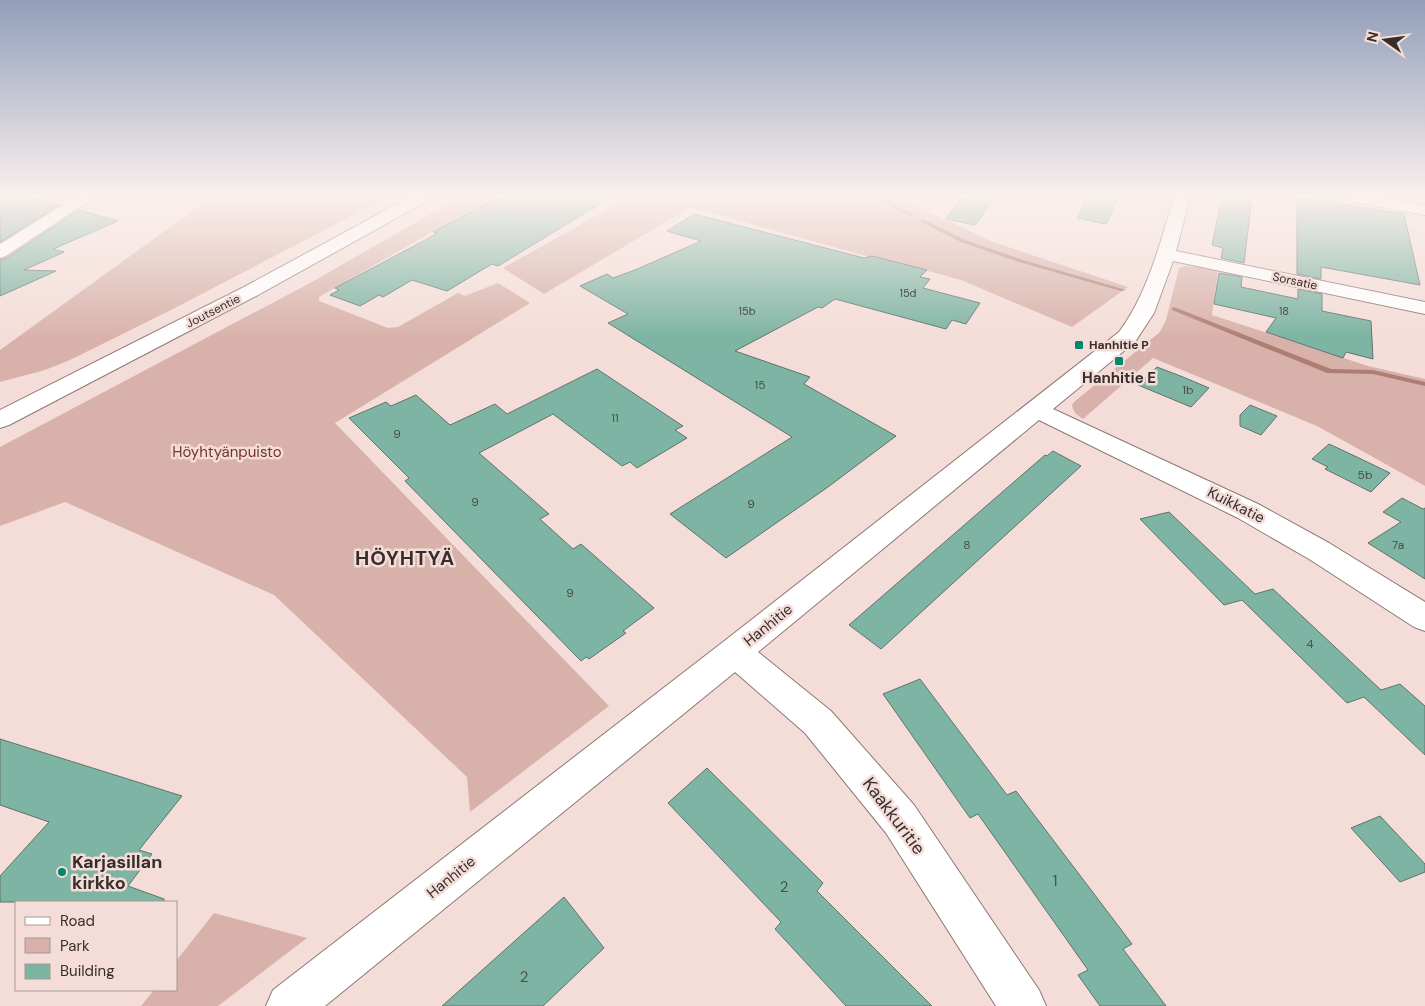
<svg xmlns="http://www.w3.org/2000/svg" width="1425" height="1006" font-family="'DM Sans',sans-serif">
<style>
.green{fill:#d8b2aa}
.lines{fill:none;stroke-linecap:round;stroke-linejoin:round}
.stream{fill:#ae7e74;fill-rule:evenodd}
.building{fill:#7eb4a3;stroke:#5e736c}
.street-casing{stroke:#8c7873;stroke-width:2}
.secondary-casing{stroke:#8c7873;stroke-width:2}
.street{fill:#fff;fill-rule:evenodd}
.secondary{fill:#fff;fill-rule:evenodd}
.poi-dot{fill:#00886d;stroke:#f4ddd8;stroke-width:2}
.labels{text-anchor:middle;stroke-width:5;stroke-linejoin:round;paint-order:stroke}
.far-number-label{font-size:11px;fill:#49504a}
.far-street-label{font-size:12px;fill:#372e2c;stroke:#f4ddd8}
.far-poi-label{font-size:12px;font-weight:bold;fill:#372e2c;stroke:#f4ddd8;text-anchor:start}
.number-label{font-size:12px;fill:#49504a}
.poi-label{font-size:15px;font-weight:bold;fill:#372e2c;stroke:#f4ddd8}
.park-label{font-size:15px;fill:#75352a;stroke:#f4ddd8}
.street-label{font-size:15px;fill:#372e2c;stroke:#f4ddd8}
.near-number-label{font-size:15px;fill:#49504a}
.near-street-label{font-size:18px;fill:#372e2c;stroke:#f4ddd8}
.near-poi-label{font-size:18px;font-weight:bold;fill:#372e2c;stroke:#f4ddd8;text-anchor:start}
.district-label{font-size:20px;font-weight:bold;letter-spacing:1px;fill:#372e2c;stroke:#f4ddd8}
</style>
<rect width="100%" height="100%" fill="#f4ddd8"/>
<!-- green -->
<path class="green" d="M 212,197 L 388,197 L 171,310 L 70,360 L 45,370 L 0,382 L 0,350 Z
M 460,197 L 493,197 L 319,297 L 319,301 L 388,328 L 398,327 L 458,293 L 465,296 L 498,283 L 530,303 L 335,423 L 609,706 L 470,812 L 467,777 L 274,595 L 65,502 L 0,526 L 0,447 L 312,282 Z
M 630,197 L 896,197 L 993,242 L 1128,287 L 1072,327 L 961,280 L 873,256 L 870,258 L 866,256 L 691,207 L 544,294 L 503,268 Z
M 1186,266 L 1218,270 L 1212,315 L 1368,366 L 1425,379 L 1425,486 L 1317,426 L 1153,358 L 1083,419 C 1077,415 1073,412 1072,405 L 1075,401 L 1160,332 L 1166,320 L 1179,268 Z
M 214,913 L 307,938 L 218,1006 L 141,1006 L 154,990 L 176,990 L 176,961 Z"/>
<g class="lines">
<!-- stream -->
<path class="stream" d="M 875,197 L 881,197 L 914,215 L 909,216 Z
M 923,219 L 965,240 L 1023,260 L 1126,290 L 1121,291 L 1019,262 L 961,242 L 921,222 L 920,221 Z
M 1174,307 L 1331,369 L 1373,370 L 1425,382 L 1425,386 L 1373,374 L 1327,373 L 1172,310 L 1172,308 Z"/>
</g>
<!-- building -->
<path class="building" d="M 0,197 L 33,197 L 59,205 L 0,242 Z
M 499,197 L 611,197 L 498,266 L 492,264 L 447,291 L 412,280 L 383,297 L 379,295 L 360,306 L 330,295 L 339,290 L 335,288 L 429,238 L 437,233 L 433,232 Z
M 962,197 L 995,197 L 975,225 L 946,219 Z
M 1087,197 L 1118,197 L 1106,224 L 1077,218 Z
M 1222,197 L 1252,197 L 1244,263 L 1221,258 L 1223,248 L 1212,245 Z
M 1297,197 L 1404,214 L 1420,285 L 1321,267 L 1321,279 L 1297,274 Z
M 79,210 L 118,221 L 53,249 L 64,252 L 24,270 L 56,271 L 0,296 L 0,260 L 7,258 Z
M 694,214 L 864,258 L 872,256 L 927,270 L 920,277 L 930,279 L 923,288 L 980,303 L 966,324 L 952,320 L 946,329 L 835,299 L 822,308 L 818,307 L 735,351 L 810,377 L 804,384 L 896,436 L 828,487 L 726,558 L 670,514 L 792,437 L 608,323 L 628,314 L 580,286 L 607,274 L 613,278 L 635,270 L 701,241 L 667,231 Z
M 1219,273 L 1242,277 L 1241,287 L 1298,299 L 1298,289 L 1322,294 L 1322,311 L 1371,321 L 1373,359 L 1346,352 L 1343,358 L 1266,332 L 1276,318 L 1214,304 Z
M 1157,367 L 1183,377 L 1209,388 L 1191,407 L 1138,385 Z
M 597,369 L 683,426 L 675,430 L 687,438 L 637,468 L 630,462 L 622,466 L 553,414 L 479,453 L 549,514 L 540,519 L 573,549 L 581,544 L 654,608 L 623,631 L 626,633 L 589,659 L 586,657 L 581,661 L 405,481 L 409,478 L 349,418 L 386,402 L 391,406 L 416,395 L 450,425 L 495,404 L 507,414 Z
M 1250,405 L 1277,416 L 1261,435 L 1240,426 L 1240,415 Z
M 1329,444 L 1359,458 L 1390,473 L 1371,492 L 1325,469 L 1328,467 L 1312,459 Z
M 1053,451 L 1081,466 L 881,649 L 849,625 L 1045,455 L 1047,456 Z
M 1402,498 L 1423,509 L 1425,508 L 1425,579 L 1368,543 L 1401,522 L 1383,512 Z
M 1169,512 L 1255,594 L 1273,589 L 1381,690 L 1400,684 L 1425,706 L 1425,755 L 1364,697 L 1347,703 L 1242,600 L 1224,605 L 1140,519 Z
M 920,679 L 1007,795 L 1016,791 L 1132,944 L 1123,949 L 1166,1006 L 1100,1006 L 1078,975 L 1088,970 L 978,814 L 970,818 L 883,694 Z
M 0,739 L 182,796 L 139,850 L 152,854 L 128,886 L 164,899 L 164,902 L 0,902 L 0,876 L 49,822 L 0,805 Z
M 707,768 L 823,883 L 817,891 L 932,1006 L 846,1006 L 775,929 L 781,922 L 668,803 Z
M 1380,816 L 1425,864 L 1425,872 L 1400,882 L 1351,828 Z
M 564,897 L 604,948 L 543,1006 L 442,1006 Z"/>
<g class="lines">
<!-- street casing -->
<g class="street-casing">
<path id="street" d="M 75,197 L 95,197 L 6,256 L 0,258 L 0,244 Z
M 1174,197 L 1190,197 L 1176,251 L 1425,302 L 1425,314 L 1173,261 L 1154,313 L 1135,342 L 1053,409 L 1258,504 L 1329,543 L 1425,602 L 1425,631 L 1414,627 L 1309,559 L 1238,518 L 1039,420 L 758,652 L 831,711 L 914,805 L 1039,990 L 1046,1006 L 996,1006 L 886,833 L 805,733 L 735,672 L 325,1006 L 266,1006 L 273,990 L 723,642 L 1119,332 C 1148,293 1160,243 1174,197 Z
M 1345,197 L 1381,197 L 1425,205 L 1425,215 L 1353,202 L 1347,200 Z"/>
</g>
<!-- secondary casing -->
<g class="secondary-casing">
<path id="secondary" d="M 410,197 L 431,197 L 429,200 L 258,295 L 9,425 L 0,428 L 0,410 L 244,287 Z"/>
</g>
<!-- street -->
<use href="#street" class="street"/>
<!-- secondary -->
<use href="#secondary" class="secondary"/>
</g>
<!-- sky -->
<linearGradient id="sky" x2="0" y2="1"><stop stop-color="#919eba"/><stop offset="0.58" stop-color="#faf0ed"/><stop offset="1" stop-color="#faf0ed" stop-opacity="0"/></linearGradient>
<rect width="1425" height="338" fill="url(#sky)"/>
<!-- markers -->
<g class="poi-dot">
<rect x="1074" y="340" width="10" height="10" rx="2.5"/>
<rect x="1114" y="356" width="10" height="10" rx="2.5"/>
<circle cx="62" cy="872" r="5"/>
</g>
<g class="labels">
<!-- far-number labels -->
<g class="far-number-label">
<text x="908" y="297">15d</text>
<text x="747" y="315">15b</text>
<text x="1284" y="315">18</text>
</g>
<!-- far-street labels -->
<g class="far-street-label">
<text transform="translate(1295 281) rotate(12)" y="4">Sorsatie</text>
<text transform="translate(213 311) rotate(-27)" y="4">Joutsentie</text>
</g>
<!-- far-poi labels -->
<g class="far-poi-label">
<text x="1089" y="349">Hanhitie P</text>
</g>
<!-- number labels -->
<g class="number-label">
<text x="760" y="389">15</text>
<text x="1188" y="394">1b</text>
<text x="615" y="422">11</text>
<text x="397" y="438">9</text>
<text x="1365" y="479">5b</text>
<text x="475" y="506">9</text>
<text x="751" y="508">9</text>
<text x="967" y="549">8</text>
<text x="1398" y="549">7a</text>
<text x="570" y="597">9</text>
<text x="1310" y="648">4</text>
</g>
<!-- poi labels -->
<g class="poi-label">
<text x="1119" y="383">Hanhitie E</text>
</g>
<!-- park labels -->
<g class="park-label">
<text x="227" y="457">Höyhtyänpuisto</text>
</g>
<!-- street labels -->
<g class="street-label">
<text transform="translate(1236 505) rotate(27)" y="5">Kuikkatie</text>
<text transform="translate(768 625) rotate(-39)" y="5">Hanhitie</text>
<text transform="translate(451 877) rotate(-39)" y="5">Hanhitie</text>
</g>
<!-- near-number labels -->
<g class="near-number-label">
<text x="1055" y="886">1</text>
<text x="784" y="892">2</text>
<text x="524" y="982">2</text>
</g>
<!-- near-street labels -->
<g class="near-street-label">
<text transform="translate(894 816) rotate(53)" y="6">Kaakkuritie</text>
</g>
<!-- near-poi labels -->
<g class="near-poi-label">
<text x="72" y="868">Karjasillan<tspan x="72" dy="21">kirkko</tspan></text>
</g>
<!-- district labels -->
<g class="district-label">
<text x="405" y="565">HÖYHTYÄ</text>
</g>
</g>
<!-- legend -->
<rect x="15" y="901" width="162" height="90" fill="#f4ddd8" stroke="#a89793"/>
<rect x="25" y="917" width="25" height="8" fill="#ffffff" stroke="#a89793"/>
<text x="60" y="926" font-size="15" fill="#372e2c">Road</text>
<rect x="25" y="938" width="25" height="15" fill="#d8b2aa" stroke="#a89793"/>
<text x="60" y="951" font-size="15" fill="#372e2c">Park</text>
<rect x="25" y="964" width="25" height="15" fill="#7eb4a3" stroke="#a89793"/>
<text x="60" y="976" font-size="15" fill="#372e2c">Building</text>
<!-- north arrow -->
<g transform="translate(1385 40) rotate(284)" stroke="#f4ddd8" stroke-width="4" paint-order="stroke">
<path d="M0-4L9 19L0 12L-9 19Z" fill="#372e2c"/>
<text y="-8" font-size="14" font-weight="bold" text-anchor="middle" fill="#372e2c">N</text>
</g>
</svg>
